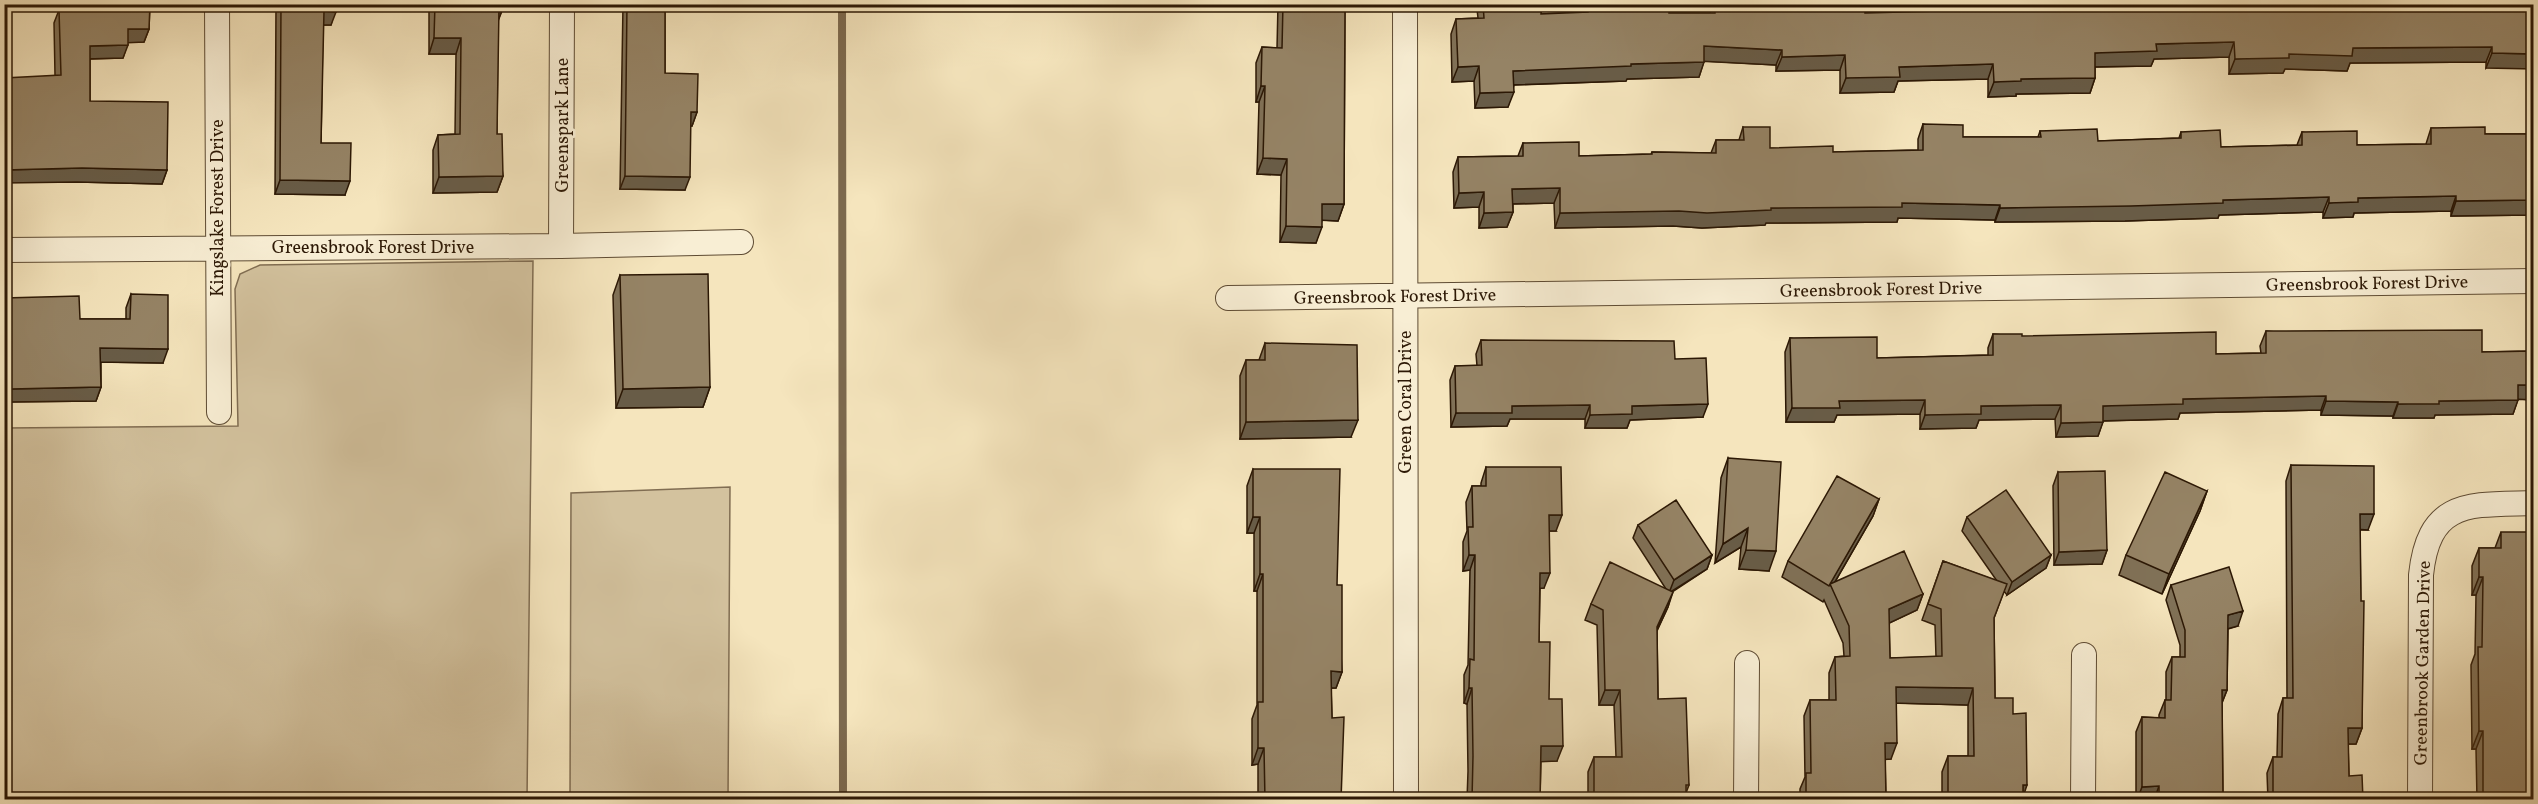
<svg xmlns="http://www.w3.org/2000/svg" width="2538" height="804" font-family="Vollkorn,serif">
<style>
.green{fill:#d3c29e;stroke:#806d52;stroke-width:1.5}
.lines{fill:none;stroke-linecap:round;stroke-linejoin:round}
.stream{stroke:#7c694e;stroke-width:8}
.street-casing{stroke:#5e4b33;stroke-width:26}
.street{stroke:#f8eed4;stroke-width:24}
.wall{fill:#807157;stroke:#2c1805;stroke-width:1.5}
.shaded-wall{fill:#685c47;stroke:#2c1805;stroke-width:1.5}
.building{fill:#958365;stroke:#2c1805;stroke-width:1.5}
.labels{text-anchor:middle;stroke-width:5;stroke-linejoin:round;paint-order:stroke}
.street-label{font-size:18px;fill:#2c1805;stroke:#f8eed4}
</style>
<rect width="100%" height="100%" fill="#f5e5bd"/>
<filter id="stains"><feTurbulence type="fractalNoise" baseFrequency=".00333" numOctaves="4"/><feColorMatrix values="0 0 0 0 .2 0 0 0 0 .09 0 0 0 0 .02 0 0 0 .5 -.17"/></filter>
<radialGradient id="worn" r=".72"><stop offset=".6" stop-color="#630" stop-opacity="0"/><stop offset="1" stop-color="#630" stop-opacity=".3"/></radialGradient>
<!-- green -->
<path class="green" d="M 533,261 L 527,799 L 5,799 L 5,428 L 238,426 L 235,289 L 240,274 L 260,265 Z
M 730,487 L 728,799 L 570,799 L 571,493 Z"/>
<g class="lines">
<!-- stream -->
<path class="stream" d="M 842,4 L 843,800"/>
<!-- street casing -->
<g class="street-casing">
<path id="street" d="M 217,4 L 219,412
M 1405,4 L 1406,800
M 561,246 L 562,4
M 4,250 L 561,246 L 741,242
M 1228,298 L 2534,281
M 1746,800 L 1747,663
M 2083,800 L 2084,655
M 2420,800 L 2421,575 C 2429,498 2471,505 2534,503"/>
</g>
<!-- street -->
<use href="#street" class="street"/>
</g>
<!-- wall -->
<path class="wall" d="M 92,4 L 150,4 L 149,29 L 144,42 L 128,42 L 123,58 L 90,59 L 90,101 L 167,170 L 162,184 L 77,182 L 55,75 L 54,23 L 59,10 L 92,9 Z
M 276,4 L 336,4 L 331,25 L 323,25 L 321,143 L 345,195 L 275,194 Z
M 429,4 L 503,4 L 503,8 L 498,20 L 497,134 L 503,176 L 497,192 L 433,193 L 433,150 L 438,135 L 455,134 L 456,54 L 429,54 Z
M 623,4 L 665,4 L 665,73 L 697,112 L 692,126 L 690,126 L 685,190 L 620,189 Z
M 1278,4 L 1345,4 L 1344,204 L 1338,221 L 1322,220 L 1316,243 L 1280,242 L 1281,175 L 1257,174 L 1259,102 L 1256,102 L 1256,63 L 1262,47 L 1277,48 Z
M 1479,4 L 1541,4 L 1541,14 L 1583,12 L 1584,4 L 1669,4 L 1669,13 L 1710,13 L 1711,4 L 1801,4 L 1802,11 L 1865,13 L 1972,10 L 1972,4 L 2125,4 L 2125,8 L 2164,7 L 2164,4 L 2254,4 L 2254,7 L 2295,7 L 2295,4 L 2383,4 L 2383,6 L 2428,6 L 2429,4 L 2534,4 L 2486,68 L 2486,62 L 2350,63 L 2347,71 L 2285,69 L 2283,73 L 2229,74 L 2229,57 L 2154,59 L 2151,66 L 2095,67 L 2095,78 L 2090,93 L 2016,94 L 2016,96 L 1988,97 L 1988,79 L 1898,81 L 1894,92 L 1840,93 L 1840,70 L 1776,71 L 1776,65 L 1704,61 L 1699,77 L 1627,79 L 1626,81 L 1514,85 L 1508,107 L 1475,108 L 1474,81 L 1452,82 L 1451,34 L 1456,19 L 1478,18 L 1477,9 Z
M 1923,124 L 1963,137 L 2038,137 L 2040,131 L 2098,141 L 2179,138 L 2181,132 L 2221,147 L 2297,145 L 2302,132 L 2357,145 L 2426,144 L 2431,128 L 2485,134 L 2534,134 L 2534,215 L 2451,216 L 2451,211 L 2354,213 L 2353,217 L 2323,218 L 2323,212 L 2219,215 L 2218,218 L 2125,221 L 1995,222 L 1995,220 L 1898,218 L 1897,222 L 1766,223 L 1765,225 L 1702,228 L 1673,226 L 1555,228 L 1554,203 L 1513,204 L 1513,212 L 1507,227 L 1479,228 L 1479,207 L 1454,208 L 1453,172 L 1458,157 L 1518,156 L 1523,143 L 1579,156 L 1651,154 L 1652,152 L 1711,153 L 1716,140 L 1739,140 L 1743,127 L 1770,148 L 1833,152 L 1918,150 L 1918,139 Z
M 620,275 L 710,387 L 703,407 L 616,408 L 613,295 Z
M 131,294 L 163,363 L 101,362 L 101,387 L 96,401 L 5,402 L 4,298 L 80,319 L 126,319 L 126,308 Z
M 2266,331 L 2482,352 L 2530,351 L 2530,343 L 2534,334 L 2534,400 L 2518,399 L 2513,414 L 2435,415 L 2434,418 L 2393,418 L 2393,416 L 2321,415 L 2321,410 L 2180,413 L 2178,419 L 2103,421 L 2098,436 L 2056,437 L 2055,419 L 1979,420 L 1976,428 L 1920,429 L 1920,414 L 1837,415 L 1834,422 L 1786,422 L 1785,352 L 1790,338 L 1877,358 L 1988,355 L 1988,348 L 1993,334 L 2216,354 L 2261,353 L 2260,346 Z
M 1481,340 L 1675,359 L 1703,417 L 1630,420 L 1627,428 L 1585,428 L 1585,419 L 1510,419 L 1507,426 L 1451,427 L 1450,380 L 1455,366 L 1477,366 L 1476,354 Z
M 1265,343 L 1351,437 L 1240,439 L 1240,376 L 1246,360 L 1259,360 Z
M 1728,458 L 1769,571 L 1739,569 L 1741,547 L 1715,563 L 1721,478 Z
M 2291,465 L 2368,530 L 2360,530 L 2362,728 L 2356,744 L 2348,744 L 2349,776 L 2363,800 L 2268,800 L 2267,773 L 2273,757 L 2277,757 L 2278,714 L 2283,698 L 2287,698 L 2286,481 Z
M 1486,467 L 1556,531 L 1549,531 L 1544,588 L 1540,588 L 1539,642 L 1557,761 L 1541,761 L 1540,800 L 1467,800 L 1468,771 L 1467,704 L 1464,703 L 1464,675 L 1468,665 L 1470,570 L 1463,571 L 1463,542 L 1467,531 L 1466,502 L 1472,486 L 1481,486 L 1481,483 Z
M 1253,469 L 1337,585 L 1342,672 L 1336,688 L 1331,688 L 1332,718 L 1341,800 L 1258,800 L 1258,764 L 1252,765 L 1252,719 L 1257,705 L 1257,591 L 1254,591 L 1254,533 L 1247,533 L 1247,486 Z
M 2058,472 L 2107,550 L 2102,564 L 2054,565 L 2053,486 Z
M 2207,491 L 2200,511 L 2162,594 L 2119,575 L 2126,555 Z
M 1879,499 L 1873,516 L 1835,582 L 1923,594 L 1917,610 L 1889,623 L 1890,658 L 1936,657 L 1935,625 L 1922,620 L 1943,561 L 1997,581 L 1962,531 L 1967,517 L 2051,555 L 2046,568 L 2007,595 L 2004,591 L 1994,618 L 1995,698 L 2013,714 L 2023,800 L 1942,800 L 1942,772 L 1948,756 L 1968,756 L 1968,705 L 1896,703 L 1891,759 L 1885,759 L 1886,800 L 1800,800 L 1800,789 L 1805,777 L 1804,716 L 1810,700 L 1829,700 L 1829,673 L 1835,657 L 1844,656 L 1843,643 L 1824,600 L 1823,602 L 1782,577 L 1788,561 Z
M 1638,525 L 1712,555 L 1707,569 L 1672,592 L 1668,607 L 1657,631 L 1658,699 L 1689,785 L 1686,793 L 1686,800 L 1588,800 L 1588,772 L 1594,757 L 1616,757 L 1614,705 L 1599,705 L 1597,625 L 1585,620 L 1591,604 L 1666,589 L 1633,538 Z
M 2501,532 L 2534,800 L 2477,800 L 2476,749 L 2472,749 L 2471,665 L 2475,654 L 2476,595 L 2472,595 L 2472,566 L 2479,548 L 2495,548 Z
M 2171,585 L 2238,626 L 2228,629 L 2227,690 L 2222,703 L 2223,800 L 2136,800 L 2136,732 L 2142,717 L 2159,718 L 2159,715 L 2165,700 L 2166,700 L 2166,672 L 2172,657 L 2180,657 L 2180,645 L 2166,600 Z"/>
<!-- shaded-wall -->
<path class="shaded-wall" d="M 499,8 L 503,8 L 497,24 Z
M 324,11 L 336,12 L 331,25 L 319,25 Z
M 128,29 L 149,29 L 144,42 L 123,43 Z
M 434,38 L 461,38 L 456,54 L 429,54 Z
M 2234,42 L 2229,57 L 2154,59 L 2151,66 L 2089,67 L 2095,53 L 2156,44 Z
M 128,45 L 123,58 L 85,59 L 90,46 Z
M 1704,46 L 1782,50 L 1776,65 L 1698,61 Z
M 2492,47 L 2486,62 L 2350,63 L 2347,71 L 2285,69 L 2283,73 L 2229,74 L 2235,59 L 2353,48 Z
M 2492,53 L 2534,54 L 2534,69 L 2486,68 Z
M 1845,55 L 1840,70 L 1776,71 L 1782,57 Z
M 1704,62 L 1699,77 L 1627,79 L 1626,81 L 1508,85 L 1513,71 L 1631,64 Z
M 1993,64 L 1988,79 L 1898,81 L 1894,92 L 1840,93 L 1846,78 L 1899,67 Z
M 1479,66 L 1474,81 L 1452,82 L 1458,67 Z
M 2095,78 L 2090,93 L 2016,94 L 2016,96 L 1988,97 L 1994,82 L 2021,79 Z
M 1261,86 L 1265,86 L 1259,102 L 1256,102 Z
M 1514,92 L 1508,107 L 1475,108 L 1480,93 Z
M 691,112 L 697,112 L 692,126 L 686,126 Z
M 1263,158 L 1287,159 L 1281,175 L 1257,174 Z
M 82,168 L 167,170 L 162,184 L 77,182 L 4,183 L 4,170 Z
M 503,176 L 497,192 L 433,193 L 439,177 Z
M 625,176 L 690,177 L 685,190 L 620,189 Z
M 280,180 L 350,181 L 345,195 L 275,194 Z
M 1560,188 L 1554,203 L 1507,204 L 1512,189 Z
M 1484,192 L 1479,207 L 1454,208 L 1459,193 Z
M 2456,196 L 2451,211 L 2354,213 L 2353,217 L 2323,218 L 2329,203 L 2358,198 Z
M 2329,197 L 2323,212 L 2219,215 L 2218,218 L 2125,221 L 1995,222 L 2000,208 L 2223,200 Z
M 2534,200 L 2534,215 L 2451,216 L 2456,201 Z
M 1902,203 L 2000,205 L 1995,220 L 1898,218 L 1897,222 L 1766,223 L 1765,225 L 1702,228 L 1673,226 L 1555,228 L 1560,213 L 1771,208 Z
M 1322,204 L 1344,204 L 1338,221 L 1317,220 Z
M 1513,212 L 1507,227 L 1479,228 L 1484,213 Z
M 1286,226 L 1322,227 L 1316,243 L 1280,242 Z
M 100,348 L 168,349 L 163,363 L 95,362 Z
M 4,383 L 10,383 L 5,396 L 4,396 Z
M 2518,385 L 2534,385 L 2534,400 L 2513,399 Z
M 101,387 L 96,401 L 5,402 L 10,389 Z
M 710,387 L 703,407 L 616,408 L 623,389 Z
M 2326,396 L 2321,410 L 2180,413 L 2178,419 L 2097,421 L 2103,406 L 2183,399 Z
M 1925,400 L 1920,414 L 1837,415 L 1834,422 L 1786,422 L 1792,408 L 1839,401 Z
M 2518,400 L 2513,414 L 2435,415 L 2434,418 L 2393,418 L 2398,404 L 2439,401 Z
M 2326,401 L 2398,402 L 2393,416 L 2321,415 Z
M 1708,404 L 1703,417 L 1630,420 L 1627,428 L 1585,428 L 1590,415 L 1632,406 Z
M 1590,405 L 1585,419 L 1510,419 L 1507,426 L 1451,427 L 1456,413 L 1512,406 Z
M 2061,405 L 2055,419 L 1979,420 L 1976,428 L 1920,429 L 1925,415 L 1981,406 Z
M 1358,420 L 1351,437 L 1240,439 L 1246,422 Z
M 2103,422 L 2098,436 L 2056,437 L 2061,423 Z
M 2207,491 L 2200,511 L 2162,594 L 2169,574 Z
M 1879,499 L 1873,516 L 1832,587 L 1830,584 Z
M 2360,514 L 2374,514 L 2368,530 L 2354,529 Z
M 1549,515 L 1562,515 L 1556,531 L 1543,531 Z
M 1253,517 L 1260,517 L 1254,533 L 1247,533 Z
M 1748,528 L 1741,547 L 1715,563 L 1723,544 Z
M 1746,550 L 1776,551 L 1769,571 L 1739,569 Z
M 2107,550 L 2102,564 L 2054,565 L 2059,552 Z
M 1469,555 L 1475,555 L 1470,570 L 1463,571 Z
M 1712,555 L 1707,569 L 1669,593 L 1674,580 Z
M 2051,555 L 2046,568 L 2007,595 L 2012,582 Z
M 1540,573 L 1550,573 L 1544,588 L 1534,589 Z
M 1260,574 L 1263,574 L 1257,591 L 1254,591 Z
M 2479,577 L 2483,577 L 2476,595 L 2472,595 Z
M 1673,592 L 1668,607 L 1651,643 L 1657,627 Z
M 1923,594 L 1917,610 L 1883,626 L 1889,609 Z
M 2243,611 L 2238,626 L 2223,630 L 2228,615 Z
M 1331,671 L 1342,672 L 1336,688 L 1325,688 Z
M 1896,687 L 1973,688 L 1968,705 L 1890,703 Z
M 1469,688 L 1472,688 L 1467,704 L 1464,703 Z
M 1605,690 L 1620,690 L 1614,705 L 1599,705 Z
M 2222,690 L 2227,690 L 2221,705 Z
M 2348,728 L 2362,728 L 2356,744 L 2342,744 Z
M 2479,731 L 2483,731 L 2476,749 L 2472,749 Z
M 1885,743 L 1897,743 L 1891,759 L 1879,760 Z
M 1541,746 L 1563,746 L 1557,761 L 1535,762 Z
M 1258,748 L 1264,748 L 1258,764 L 1252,765 Z
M 2023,785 L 2027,785 L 2022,800 Z
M 2159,786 L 2154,800 L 2137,800 L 2142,787 Z"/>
<!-- building -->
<path class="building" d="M 96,4 L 150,4 L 149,29 L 128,29 L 128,45 L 90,46 L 90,101 L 168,102 L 167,170 L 82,168 L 4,170 L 4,78 L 61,75 L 59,10 L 96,9 Z
M 281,4 L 336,4 L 336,12 L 324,11 L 321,143 L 351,143 L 350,181 L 280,180 Z
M 435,4 L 503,4 L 503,8 L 499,8 L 497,134 L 502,134 L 503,176 L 439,177 L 438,135 L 460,134 L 461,38 L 434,38 Z
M 627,4 L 665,4 L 665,73 L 698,74 L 697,112 L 691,112 L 690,177 L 625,176 Z
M 1283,4 L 1345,4 L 1344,204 L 1322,204 L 1322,227 L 1286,226 L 1287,159 L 1263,158 L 1265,86 L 1261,86 L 1262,47 L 1282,48 Z
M 1483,4 L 1541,4 L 1541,14 L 1588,12 L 1588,4 L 1669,4 L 1669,13 L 1715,13 L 1715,4 L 1801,4 L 1802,11 L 1865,9 L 1865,13 L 1978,10 L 1978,4 L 2125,4 L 2125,8 L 2170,7 L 2170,4 L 2254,4 L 2254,7 L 2300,6 L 2300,4 L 2383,4 L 2383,6 L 2430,6 L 2430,4 L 2534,4 L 2534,54 L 2492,53 L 2492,47 L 2353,48 L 2352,56 L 2289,54 L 2289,58 L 2235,59 L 2234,42 L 2156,44 L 2157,51 L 2095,53 L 2095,78 L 2021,79 L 2021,81 L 1994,82 L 1993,64 L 1899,67 L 1900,77 L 1846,78 L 1845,55 L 1782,57 L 1782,50 L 1704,46 L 1704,62 L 1631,64 L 1631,66 L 1513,71 L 1514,92 L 1480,93 L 1479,66 L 1458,67 L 1456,19 L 1484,18 Z
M 1923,124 L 1963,125 L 1963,137 L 2041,137 L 2040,131 L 2097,129 L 2098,141 L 2181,138 L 2181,132 L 2220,130 L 2221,147 L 2302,145 L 2302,132 L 2357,131 L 2357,145 L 2431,144 L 2431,128 L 2485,127 L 2485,134 L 2534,134 L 2534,200 L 2456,201 L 2456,196 L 2358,198 L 2358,202 L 2329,203 L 2329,197 L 2223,200 L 2223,203 L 2131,206 L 2000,208 L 2000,205 L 1902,203 L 1902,207 L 1771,208 L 1771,210 L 1707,213 L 1679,211 L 1560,213 L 1560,188 L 1512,189 L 1513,212 L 1484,213 L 1484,192 L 1459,193 L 1458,157 L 1523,156 L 1523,143 L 1579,142 L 1579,156 L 1652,154 L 1652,152 L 1716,153 L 1716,140 L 1744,140 L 1743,127 L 1770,127 L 1770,148 L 1833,146 L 1833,152 L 1923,150 Z
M 708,274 L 710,387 L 623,389 L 620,275 Z
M 131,294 L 168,295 L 168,349 L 100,348 L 101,387 L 10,389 L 10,383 L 4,383 L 4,298 L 79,296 L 80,319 L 130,319 Z
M 2482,330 L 2482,352 L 2534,351 L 2534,385 L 2518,385 L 2518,400 L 2439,401 L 2439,404 L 2398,404 L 2398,402 L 2326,401 L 2326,396 L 2183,399 L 2183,404 L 2103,406 L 2103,422 L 2061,423 L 2061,405 L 1981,406 L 1981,414 L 1925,415 L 1925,400 L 1839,401 L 1840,408 L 1792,408 L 1790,338 L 1877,337 L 1877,358 L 1993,355 L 1993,334 L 2022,334 L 2022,336 L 2216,332 L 2216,354 L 2266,353 L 2266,331 Z
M 1481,340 L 1674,341 L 1675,359 L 1706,358 L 1708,404 L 1632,406 L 1632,414 L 1590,415 L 1590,405 L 1512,406 L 1512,413 L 1456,413 L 1455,366 L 1482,365 Z
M 1265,343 L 1357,345 L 1358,420 L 1246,422 L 1246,360 L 1265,360 Z
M 1728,458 L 1781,462 L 1776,551 L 1746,550 L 1748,528 L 1723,544 Z
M 2291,465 L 2374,466 L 2374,514 L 2360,514 L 2361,601 L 2364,601 L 2362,728 L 2348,728 L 2349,776 L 2362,775 L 2363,800 L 2273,800 L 2273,757 L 2282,757 L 2283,698 L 2293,698 Z
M 1486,467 L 1561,467 L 1562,515 L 1549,515 L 1550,573 L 1540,573 L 1539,642 L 1550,642 L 1549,699 L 1562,699 L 1563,746 L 1541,746 L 1540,800 L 1472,800 L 1473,756 L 1472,688 L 1469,688 L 1470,659 L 1474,660 L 1475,555 L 1469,555 L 1468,527 L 1473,527 L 1472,486 L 1486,486 Z
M 1253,469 L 1340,469 L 1337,585 L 1342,585 L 1342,672 L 1331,671 L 1332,718 L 1344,717 L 1341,800 L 1265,800 L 1264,748 L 1258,748 L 1258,702 L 1263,702 L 1263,574 L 1260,574 L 1260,517 L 1253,517 Z
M 2105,471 L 2107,550 L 2059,552 L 2058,472 Z
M 2165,472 L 2207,491 L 2169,574 L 2126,555 Z
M 1837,476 L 1879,499 L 1830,584 L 1904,551 L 1923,594 L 1889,609 L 1890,658 L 1942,656 L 1941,609 L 1928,604 L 1943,561 L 2007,584 L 1994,618 L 1995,698 L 2013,698 L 2013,714 L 2026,713 L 2027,785 L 2023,785 L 2023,800 L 1948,800 L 1948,756 L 1974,756 L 1973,688 L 1896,687 L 1897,743 L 1885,743 L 1886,800 L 1806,800 L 1806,773 L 1811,773 L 1810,700 L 1836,700 L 1835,657 L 1850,656 L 1849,626 L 1830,584 L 1829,586 L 1788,561 Z
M 2006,490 L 2051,555 L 2012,582 L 1967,517 Z
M 1676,500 L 1712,555 L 1674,580 L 1638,525 Z
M 2501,532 L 2534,532 L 2534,800 L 2483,800 L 2483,731 L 2479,731 L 2478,647 L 2482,647 L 2483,577 L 2479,577 L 2479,548 L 2501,548 Z
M 1610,562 L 1673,592 L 1657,627 L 1658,699 L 1686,698 L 1689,785 L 1686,785 L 1686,800 L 1594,800 L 1594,757 L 1622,757 L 1620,690 L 1605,690 L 1603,610 L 1591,604 Z
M 2229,567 L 2243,611 L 2228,615 L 2227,690 L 2222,690 L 2223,800 L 2159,800 L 2159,786 L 2142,787 L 2142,717 L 2165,718 L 2165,700 L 2171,700 L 2172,657 L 2185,657 L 2185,630 L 2171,585 Z"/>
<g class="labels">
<!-- street labels -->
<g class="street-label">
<text transform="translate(562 125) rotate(-90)" y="6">Greenspark Lane</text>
<text transform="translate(217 208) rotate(-90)" y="6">Kingslake Forest Drive</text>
<text x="373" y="253">Greensbrook Forest Drive</text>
<text transform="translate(2367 283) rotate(-1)" y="6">Greensbrook Forest Drive</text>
<text transform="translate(1881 289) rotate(-1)" y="6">Greensbrook Forest Drive</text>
<text transform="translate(1395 296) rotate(-1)" y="6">Greensbrook Forest Drive</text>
<text transform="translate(1405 402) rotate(-90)" y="6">Green Coral Drive</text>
<text transform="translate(2422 663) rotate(-89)" y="6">Greenbrook Garden Drive</text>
</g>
</g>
<!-- margin -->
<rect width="2538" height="804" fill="none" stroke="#f5e5bd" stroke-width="24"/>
<rect x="6" y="6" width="2526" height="792" fill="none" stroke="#2c1805" stroke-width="3"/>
<rect x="12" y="12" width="2514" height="780" fill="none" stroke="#2c1805" stroke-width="1.5"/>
<rect width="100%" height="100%" filter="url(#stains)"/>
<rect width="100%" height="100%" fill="url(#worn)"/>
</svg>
